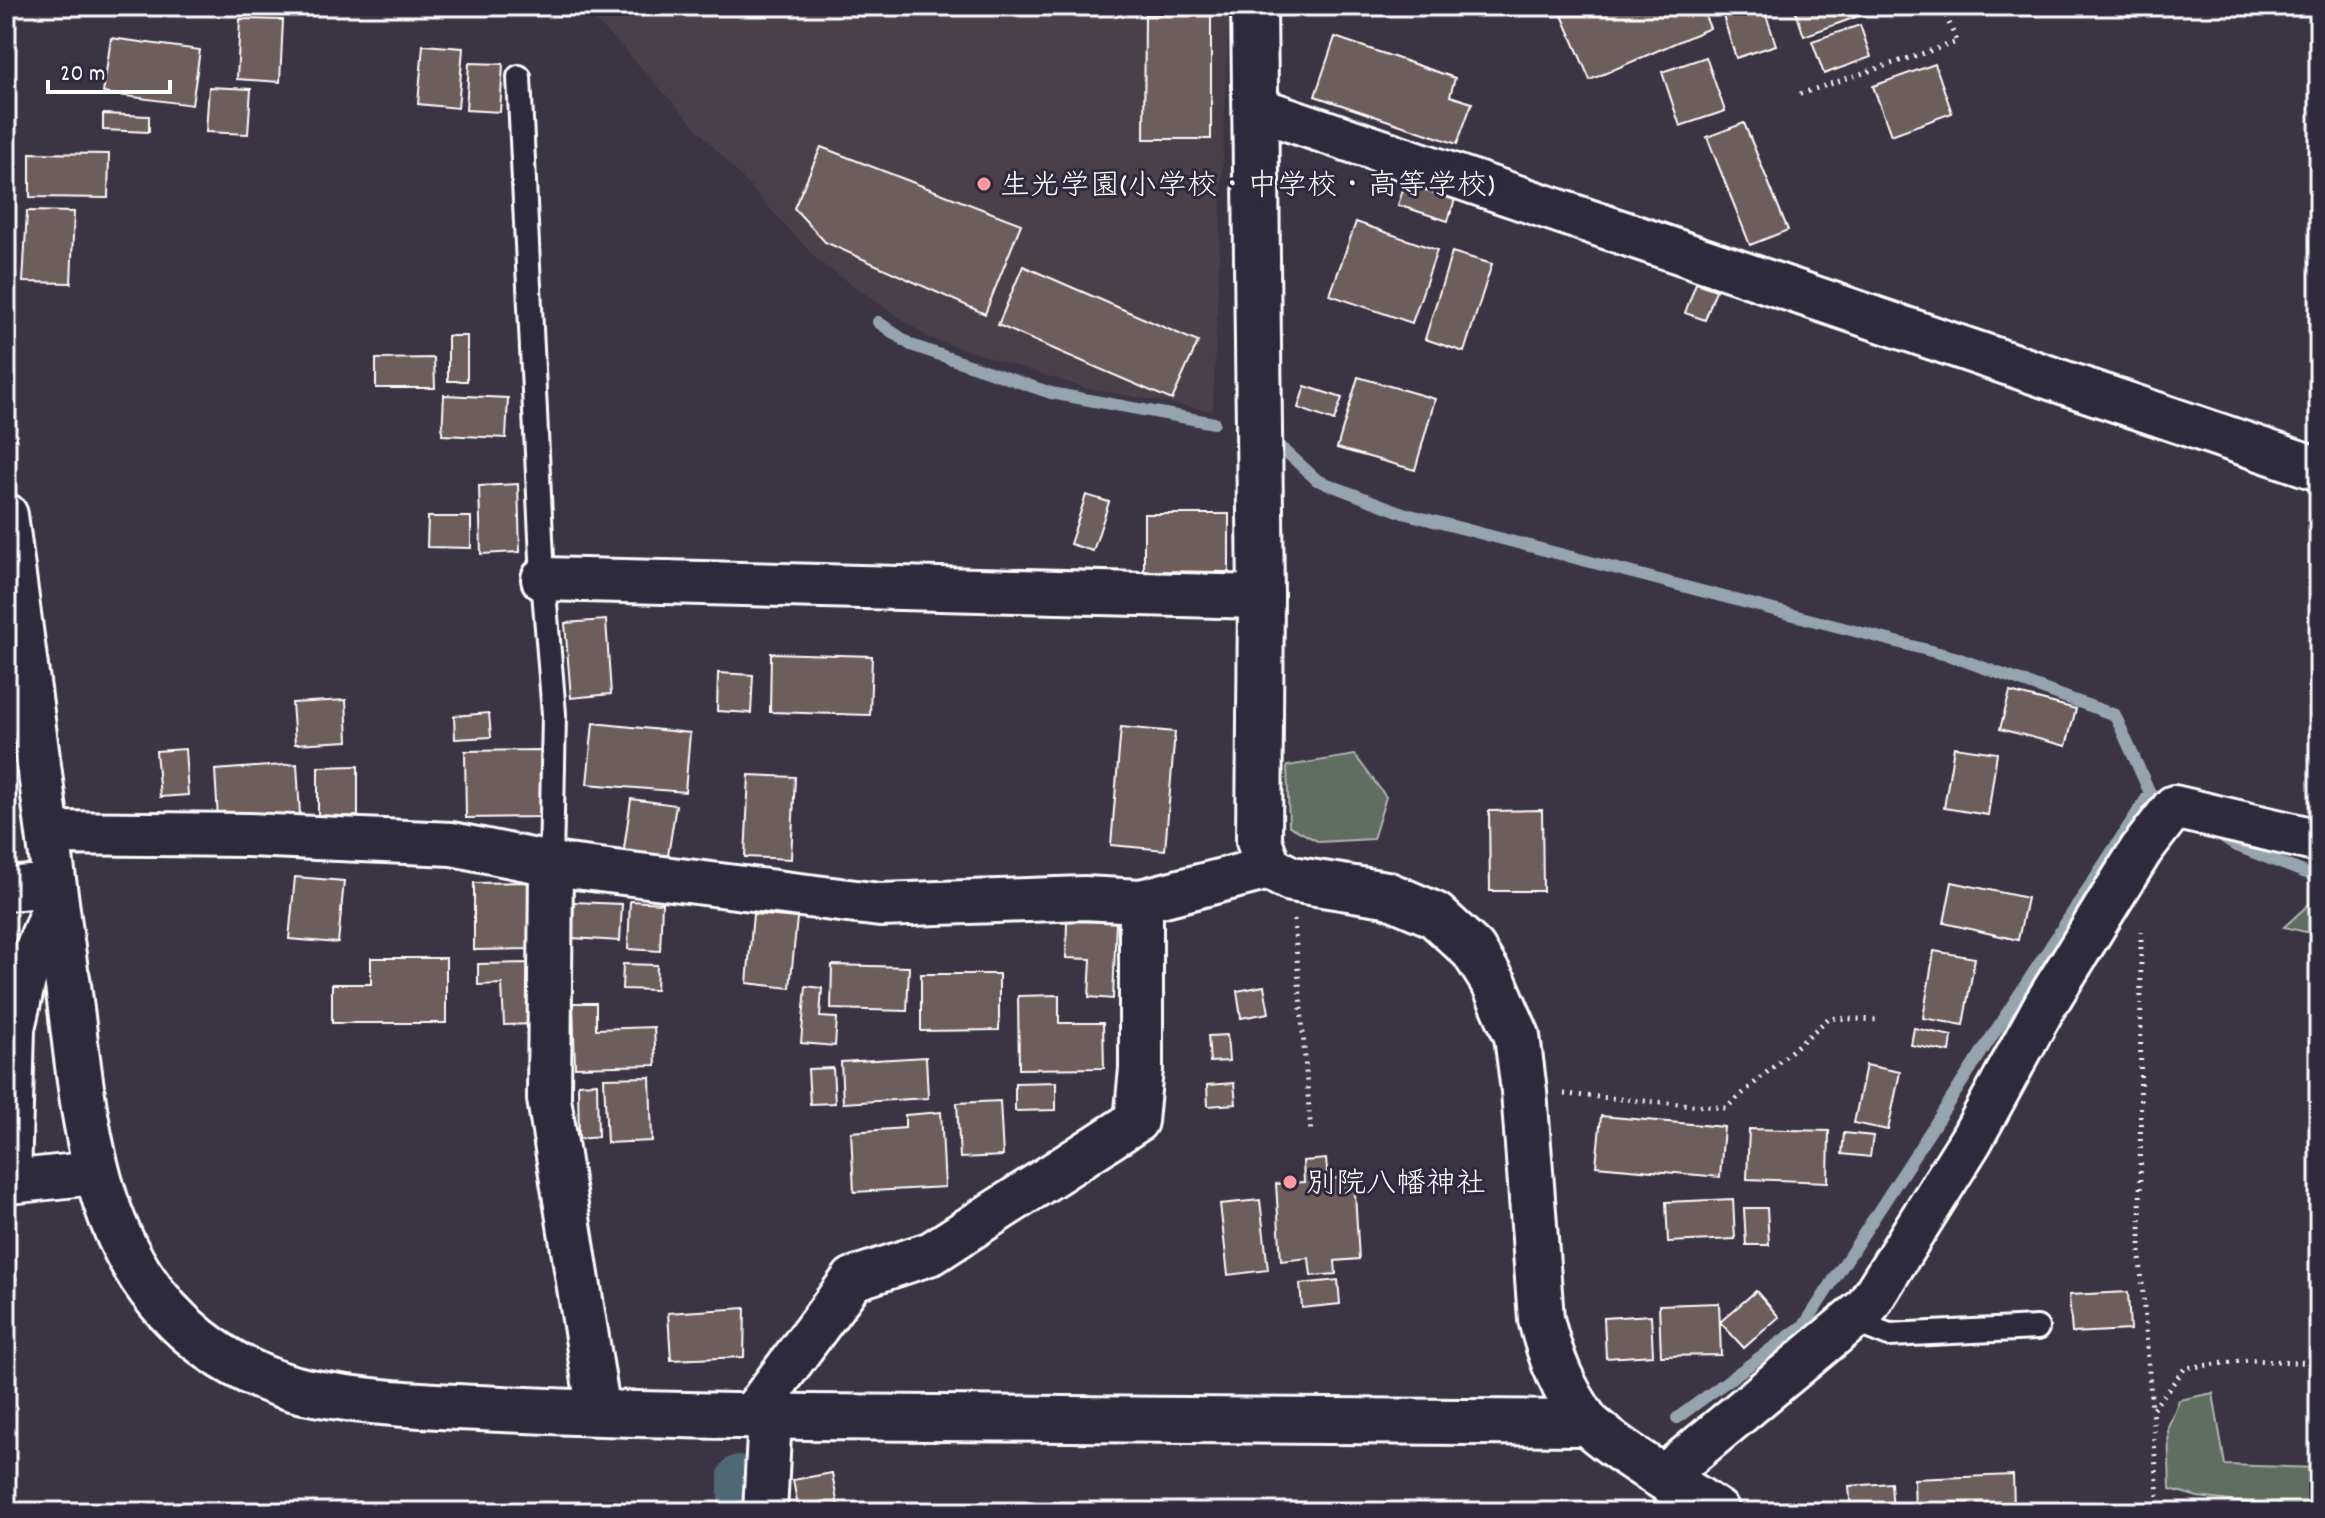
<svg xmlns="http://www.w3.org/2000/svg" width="2325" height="1518" font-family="Dekko,'Klee One',sans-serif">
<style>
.built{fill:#4a404a}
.green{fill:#606d62;stroke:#b0b6b0;stroke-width:2}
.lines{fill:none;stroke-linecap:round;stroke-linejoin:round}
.stream{stroke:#95a4ad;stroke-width:12}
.canal{stroke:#4f6877;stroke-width:42}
.building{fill:#6d5d5b;stroke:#fff;stroke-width:2}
.service-casing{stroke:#fff;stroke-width:28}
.minor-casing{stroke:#fff;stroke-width:48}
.tertiary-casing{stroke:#fff;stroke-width:50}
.path{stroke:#fff;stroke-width:5;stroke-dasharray:2 6;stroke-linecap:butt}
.service{stroke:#2f2a3d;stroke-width:22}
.minor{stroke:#2f2a3d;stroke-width:42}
.tertiary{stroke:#2f2a3d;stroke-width:44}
.poi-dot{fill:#ff9aa2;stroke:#2f2a3d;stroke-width:3}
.labels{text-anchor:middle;stroke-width:6;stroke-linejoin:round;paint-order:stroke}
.poi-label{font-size:30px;fill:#fff;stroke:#2f2a3d;text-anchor:start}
</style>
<rect width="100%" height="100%" fill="#3b3443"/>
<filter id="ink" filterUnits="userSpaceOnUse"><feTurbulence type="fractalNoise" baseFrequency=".0125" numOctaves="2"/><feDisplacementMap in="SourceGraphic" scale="16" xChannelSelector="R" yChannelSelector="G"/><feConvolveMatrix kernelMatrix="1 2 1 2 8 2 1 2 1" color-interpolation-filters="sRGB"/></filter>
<g filter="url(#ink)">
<!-- built -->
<path class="built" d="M 580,6 L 1229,6 L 1213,411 L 1085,388 L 929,338 L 818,261 L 624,49 Z"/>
<!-- green -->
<path class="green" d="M 1355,755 L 1386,797 L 1373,839 L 1319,842 L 1289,826 L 1287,766 Z
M 2319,895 L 2319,935 L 2284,927 Z
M 2213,1393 L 2225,1465 L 2319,1468 L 2319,1512 L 2198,1497 L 2170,1489 L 2168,1427 L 2179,1400 Z"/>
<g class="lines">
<!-- stream -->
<path class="stream" d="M 878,322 L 911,345 L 1051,393 L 1214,423
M 1283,449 L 1317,480 L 1403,513 L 1954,657 L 2115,715 L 2150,793
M 2217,834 L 2234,845 L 2319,878
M 1677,1418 L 1805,1324 L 2150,793 L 2167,803"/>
<!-- canal -->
<path class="canal" d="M 739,1476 L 739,1512"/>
</g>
<!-- building -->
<path class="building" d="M 1558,6 L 1701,6 L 1710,28 L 1590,80 Z
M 1757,6 L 1763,6 L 1776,45 L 1736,58 L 1723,16 Z
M 1794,6 L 1886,6 L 1804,36 Z
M 1145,14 L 1211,14 L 1211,139 L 1144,139 Z
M 240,19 L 283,20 L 280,82 L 237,79 Z
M 1860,25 L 1871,57 L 1824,74 L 1812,41 Z
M 1335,37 L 1455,78 L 1450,96 L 1472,103 L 1457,144 L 1315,96 Z
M 111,38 L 200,50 L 192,105 L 103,93 Z
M 423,45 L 463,48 L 458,108 L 418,104 Z
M 1706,57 L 1725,111 L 1680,126 L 1662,72 Z
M 469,63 L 503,64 L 500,112 L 466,110 Z
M 1935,64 L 1952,113 L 1891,135 L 1873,86 Z
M 209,87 L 251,89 L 248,134 L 206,132 Z
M 103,114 L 149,116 L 149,132 L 103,130 Z
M 1744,123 L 1788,230 L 1750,245 L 1707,137 Z
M 821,147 L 1021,224 L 985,314 L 825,242 L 794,208 Z
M 30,153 L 109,154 L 108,198 L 30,197 Z
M 1406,180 L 1456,196 L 1448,221 L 1398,205 Z
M 27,211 L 74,212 L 71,283 L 23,282 Z
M 1356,222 L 1437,250 L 1412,323 L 1330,295 Z
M 1452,252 L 1492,264 L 1464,352 L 1425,339 Z
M 1023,266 L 1198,342 L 1172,400 L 998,325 Z
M 1696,283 L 1716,290 L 1705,320 L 1685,313 Z
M 448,336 L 467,336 L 467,381 L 448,381 Z
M 434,358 L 435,388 L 376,388 L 376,359 Z
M 1358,377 L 1435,399 L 1415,470 L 1337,448 Z
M 1305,386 L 1342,398 L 1334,421 L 1298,408 Z
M 444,395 L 508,398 L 506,438 L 442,435 Z
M 518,484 L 520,552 L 481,554 L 479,486 Z
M 1086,495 L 1109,502 L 1093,551 L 1070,544 Z
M 1144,514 L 1229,514 L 1229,572 L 1144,571 Z
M 428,517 L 471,517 L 471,548 L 427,547 Z
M 606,620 L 611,694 L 571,698 L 565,623 Z
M 771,653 L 872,656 L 870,715 L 770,712 Z
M 718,673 L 753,675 L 751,713 L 717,711 Z
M 2010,692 L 2076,709 L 2066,746 L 2000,729 Z
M 346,700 L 348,741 L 295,744 L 292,703 Z
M 489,713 L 491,737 L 455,739 L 454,716 Z
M 593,723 L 690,733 L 685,792 L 587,784 Z
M 1121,727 L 1175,732 L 1165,850 L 1111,845 Z
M 1954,747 L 1997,753 L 1988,815 L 1944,808 Z
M 185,749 L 188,795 L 160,797 L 156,751 Z
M 541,750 L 543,817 L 466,818 L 465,751 Z
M 297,764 L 300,815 L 218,819 L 215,770 Z
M 358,766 L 358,816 L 318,817 L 318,767 Z
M 749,775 L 795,777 L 791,859 L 745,857 Z
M 631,799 L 676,805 L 667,862 L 623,856 Z
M 6,807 L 15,850 L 6,852 Z
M 1542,810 L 1543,891 L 1490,891 L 1489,811 Z
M 295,877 L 344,881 L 338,943 L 289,939 Z
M 532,882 L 533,949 L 474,950 L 474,883 Z
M 1952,882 L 2027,898 L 2018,940 L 1944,923 Z
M 630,901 L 662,903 L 660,951 L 628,949 Z
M 574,902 L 622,904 L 620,941 L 572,938 Z
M 753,914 L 797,918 L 790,988 L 747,983 Z
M 1067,921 L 1116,922 L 1113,999 L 1089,997 L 1091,959 L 1066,958 Z
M 1934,951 L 1975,958 L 1963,1025 L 1923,1018 Z
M 371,958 L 446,958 L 446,1023 L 332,1023 L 332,984 L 371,984 Z
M 532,963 L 534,1024 L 504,1025 L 502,984 L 478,985 L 478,964 Z
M 623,964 L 657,965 L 656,990 L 622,989 Z
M 832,965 L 909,967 L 907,1011 L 831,1009 Z
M 921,974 L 999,974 L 999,1030 L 921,1031 Z
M 806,986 L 822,988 L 820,1017 L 837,1018 L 835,1046 L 801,1043 Z
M 1264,986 L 1269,1013 L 1241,1018 L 1237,991 Z
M 1059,995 L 1059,1023 L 1103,1023 L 1104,1068 L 1019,1069 L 1018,996 Z
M 573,1003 L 596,1003 L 596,1029 L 654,1027 L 656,1065 L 575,1067 Z
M 1914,1028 L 1952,1036 L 1950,1052 L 1911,1045 Z
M 1227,1035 L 1229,1061 L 1210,1062 L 1208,1036 Z
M 926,1057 L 928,1098 L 843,1103 L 841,1062 Z
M 1866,1065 L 1900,1072 L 1888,1130 L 1854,1123 Z
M 833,1068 L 835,1103 L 810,1104 L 808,1069 Z
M 650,1077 L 652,1141 L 607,1143 L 604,1078 Z
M 1056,1082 L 1056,1110 L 1015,1111 L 1015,1083 Z
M 597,1083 L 598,1137 L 579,1139 L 578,1084 Z
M 1234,1083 L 1236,1104 L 1208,1106 L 1207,1085 Z
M 1000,1101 L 1003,1156 L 960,1158 L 957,1103 Z
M 941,1112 L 945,1187 L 854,1192 L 851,1132 L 905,1128 L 905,1115 Z
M 1601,1116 L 1724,1127 L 1720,1177 L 1596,1166 Z
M 1749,1129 L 1829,1131 L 1828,1182 L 1747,1179 Z
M 1844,1133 L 1873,1136 L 1870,1157 L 1842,1154 Z
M 1326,1159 L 1328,1179 L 1354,1177 L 1359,1259 L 1335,1261 L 1336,1274 L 1311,1276 L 1309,1258 L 1281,1261 L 1276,1184 L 1304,1182 L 1303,1161 Z
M 1733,1199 L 1735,1239 L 1668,1242 L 1666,1202 Z
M 1260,1200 L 1268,1270 L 1228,1275 L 1220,1204 Z
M 1744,1208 L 1767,1208 L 1769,1245 L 1746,1245 Z
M 1338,1280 L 1340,1304 L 1302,1308 L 1300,1284 Z
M 1756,1291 L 1779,1317 L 1744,1348 L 1720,1322 Z
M 2128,1292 L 2130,1330 L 2072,1333 L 2069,1295 Z
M 1719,1303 L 1721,1355 L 1661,1356 L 1659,1305 Z
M 745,1308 L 744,1357 L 671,1360 L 668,1313 Z
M 1651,1315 L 1653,1355 L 1606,1358 L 1604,1318 Z
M 832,1473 L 839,1512 L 799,1512 L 793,1480 Z
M 2013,1475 L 2014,1509 L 1993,1510 L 1993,1512 L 1915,1512 L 1914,1479 Z
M 1891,1483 L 1893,1512 L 1851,1512 L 1849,1486 Z"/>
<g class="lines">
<!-- service casing -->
<g class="service-casing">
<path id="service" d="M 519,77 L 543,579 L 554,714 L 551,864
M 1851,1320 L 1889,1335 L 2037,1328"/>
</g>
<!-- minor casing -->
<g class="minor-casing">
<path id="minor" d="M 1255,108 L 2319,469
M 6,515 L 67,978
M 543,579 L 1261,597
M 48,833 L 248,835 L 452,844 L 551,864 L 880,905 L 1084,898 L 1141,901 L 1269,868
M 551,864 L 549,1099 L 599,1413
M 6,889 L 54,885
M 56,902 L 24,980 L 13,1028 L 9,1182 L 95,1173
M 751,1416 L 853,1279 L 932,1253 L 1136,1121 L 1141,1069 L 1141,901
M 1664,1476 L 1866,1308 L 1971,1140 L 2045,1005 L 2141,850 L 2174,807 L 2319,841
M 765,1512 L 770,1416"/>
</g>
<!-- tertiary casing -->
<g class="tertiary-casing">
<path id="tertiary" d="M 1254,6 L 1261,597 L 1259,841 L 1269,868 L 1291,879 L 1386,894 L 1435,915 L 1473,950 L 1495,985 L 1517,1036 L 1524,1091 L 1541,1319 C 1551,1360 1563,1389 1587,1423
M 67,978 C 85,1108 87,1252 199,1340 C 229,1364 267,1383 304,1391 C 369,1404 436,1406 502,1409 C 604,1414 707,1416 809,1417 C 1069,1419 1328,1421 1587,1423 C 1627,1458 1673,1482 1717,1512"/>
</g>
<!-- path -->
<path class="path" d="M 1800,94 L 1957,42 L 1942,6
M 1294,920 L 1311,1134
M 2141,931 L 2140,1257 L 2152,1410
M 1564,1094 L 1726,1108 L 1829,1018 L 1881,1020
M 6,1335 L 15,1279 L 11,1221
M 2159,1512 L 2152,1410 L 2185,1368 L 2248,1360 L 2319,1363"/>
<!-- service -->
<use href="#service" class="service"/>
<!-- minor -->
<use href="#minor" class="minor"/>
<!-- tertiary -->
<use href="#tertiary" class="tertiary"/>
</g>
</g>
<!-- markers -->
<g class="poi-dot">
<circle cx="984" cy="184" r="8"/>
<circle cx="1290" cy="1182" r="8"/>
</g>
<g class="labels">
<!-- poi labels -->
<g class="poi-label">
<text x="1000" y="194">生光学園(小学校・中学校・高等学校)</text>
<text x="1306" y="1192">別院八幡神社</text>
</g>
</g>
<!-- margin -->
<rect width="2325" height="1518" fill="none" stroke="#2f2a3d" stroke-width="32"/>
<rect x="16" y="16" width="2293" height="1486" fill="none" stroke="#fff" stroke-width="3" filter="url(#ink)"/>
<!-- scale -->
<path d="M48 80v12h122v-12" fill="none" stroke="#ffffff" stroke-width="4"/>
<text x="60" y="80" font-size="24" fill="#ffffff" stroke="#2f2a3d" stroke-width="6" paint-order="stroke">20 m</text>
</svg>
